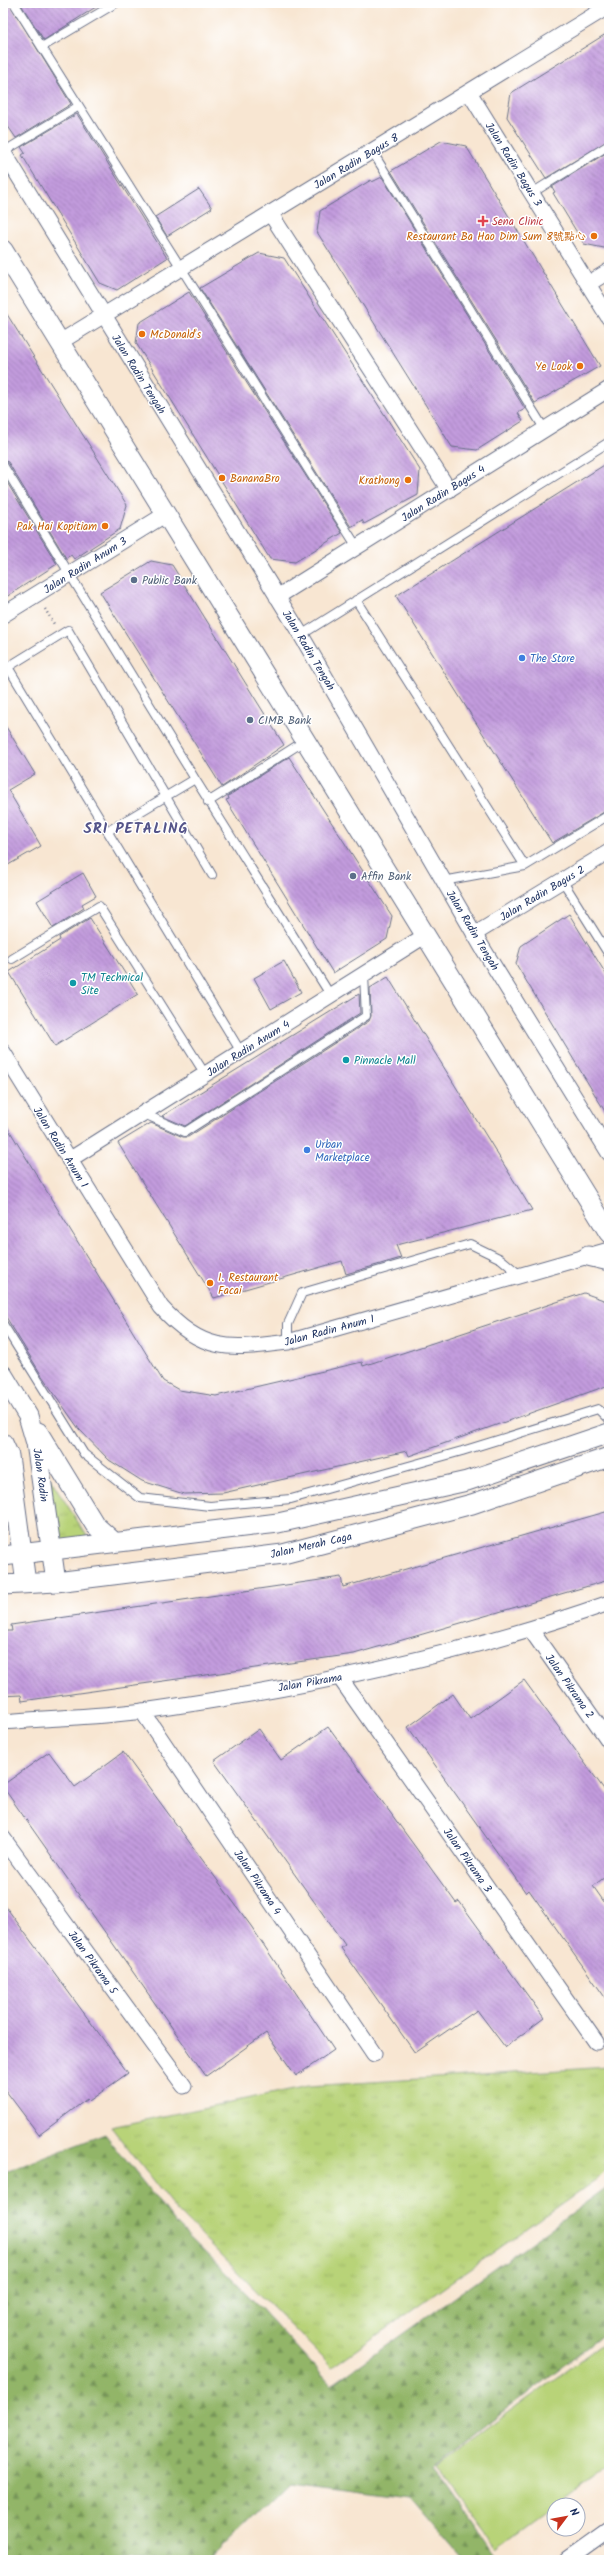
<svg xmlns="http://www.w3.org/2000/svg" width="612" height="2563" font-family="Kalam,'LXGW WenKai TC',sans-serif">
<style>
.grass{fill:url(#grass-tufts);stroke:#6a816b}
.forest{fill:url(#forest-firs);stroke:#567263}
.pitch{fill:#b8d378;stroke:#6a816b}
.building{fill:url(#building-back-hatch)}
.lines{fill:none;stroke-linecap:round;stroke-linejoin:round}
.service-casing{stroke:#686f87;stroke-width:10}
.minor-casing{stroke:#686f87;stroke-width:17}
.tertiary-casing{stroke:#686f87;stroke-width:21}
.path{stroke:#686f87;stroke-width:2.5;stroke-dasharray:1 3;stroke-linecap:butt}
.service{stroke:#fff;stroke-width:8}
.minor{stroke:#fff;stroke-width:15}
.tertiary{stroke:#fff;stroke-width:19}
.health-dot{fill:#e0444e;stroke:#fff;stroke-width:1.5}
.food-dot{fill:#e8710a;stroke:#fff;stroke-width:1.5}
.service-dot{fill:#5c6f8a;stroke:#fff;stroke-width:1.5}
.shop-dot{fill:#3f7fe0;stroke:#fff;stroke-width:1.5}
.culture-dot{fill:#0f9aa8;stroke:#fff;stroke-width:1.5}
.labels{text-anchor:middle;stroke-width:3;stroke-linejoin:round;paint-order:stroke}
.street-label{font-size:11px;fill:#1b2f5e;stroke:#fff}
.health-label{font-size:11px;fill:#be3a42;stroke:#fff;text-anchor:start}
.food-label{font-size:11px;fill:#c56008;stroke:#fff;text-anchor:end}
.service-label{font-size:11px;fill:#4e5e75;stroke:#fff;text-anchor:start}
.shop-label{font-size:11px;fill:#366cbe;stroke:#fff;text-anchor:start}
.culture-label{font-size:11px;fill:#0d838f;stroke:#fff;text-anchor:start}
.district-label{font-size:15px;font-weight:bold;letter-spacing:1px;fill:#55558a;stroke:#fff}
</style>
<defs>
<pattern id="grass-tufts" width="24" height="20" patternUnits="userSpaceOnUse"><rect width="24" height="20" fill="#b8d378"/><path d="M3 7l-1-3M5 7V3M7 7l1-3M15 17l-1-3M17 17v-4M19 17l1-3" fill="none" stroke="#9eb56a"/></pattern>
<pattern id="forest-firs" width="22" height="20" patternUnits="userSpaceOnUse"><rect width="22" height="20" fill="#92b568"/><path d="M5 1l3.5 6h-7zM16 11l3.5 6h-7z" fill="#769459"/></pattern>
<pattern id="building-back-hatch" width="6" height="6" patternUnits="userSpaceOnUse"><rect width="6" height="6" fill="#c29bdd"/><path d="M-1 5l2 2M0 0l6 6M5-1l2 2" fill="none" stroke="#9d7fb6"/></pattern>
</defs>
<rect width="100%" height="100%" fill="#fff"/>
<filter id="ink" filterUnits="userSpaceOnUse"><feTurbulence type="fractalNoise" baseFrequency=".025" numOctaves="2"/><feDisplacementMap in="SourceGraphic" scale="8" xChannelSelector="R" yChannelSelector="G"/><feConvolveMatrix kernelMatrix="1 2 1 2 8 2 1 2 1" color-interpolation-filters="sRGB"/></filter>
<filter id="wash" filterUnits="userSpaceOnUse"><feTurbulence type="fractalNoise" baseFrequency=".012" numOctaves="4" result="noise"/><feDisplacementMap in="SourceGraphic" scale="16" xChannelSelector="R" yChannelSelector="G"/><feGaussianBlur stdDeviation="0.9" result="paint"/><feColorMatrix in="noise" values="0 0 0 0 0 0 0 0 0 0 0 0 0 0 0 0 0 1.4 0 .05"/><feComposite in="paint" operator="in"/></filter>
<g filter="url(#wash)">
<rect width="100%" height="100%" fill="#f8e6d2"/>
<!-- grass -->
<path class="grass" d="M 46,1472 L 89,1539 L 54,1545 Z
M 609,2067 L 609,2166 L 594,2181 L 332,2367 L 176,2210 L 111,2127 L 308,2086 Z"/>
<!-- forest -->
<path class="forest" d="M 105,2134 L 177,2225 L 257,2304 L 331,2385 L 603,2191 L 609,2185 L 609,2330 L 434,2466 L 500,2560 L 463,2560 L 409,2497 L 289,2482 L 210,2560 L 3,2560 L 3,2173 Z"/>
<!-- pitch -->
<path class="pitch" d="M 609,2339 L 609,2465 L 497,2547 L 437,2465 Z"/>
<g id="blocks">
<!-- building -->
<path class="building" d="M 3,3 L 9,3 L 71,104 L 16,138 L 3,119 Z
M 20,3 L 102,3 L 44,40 Z
M 609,32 L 609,140 L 546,178 L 507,117 L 511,93 Z
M 77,114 L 167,258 L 117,290 L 100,283 L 22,155 L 25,153 L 21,147 Z
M 441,141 L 466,146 L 600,366 L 535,403 L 391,171 Z
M 609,151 L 609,249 L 584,244 L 553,193 L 555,192 L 552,187 Z
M 382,177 L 525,409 L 518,413 L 523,421 L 477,450 L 452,447 L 317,232 L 320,211 L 371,180 L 372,182 Z
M 199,189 L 212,208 L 167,236 L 155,217 Z
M 259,253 L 284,258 L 420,470 L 418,495 L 364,524 L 362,520 L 351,527 L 200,288 Z
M 189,292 L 342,533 L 295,562 L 270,559 L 136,343 L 139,323 Z
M 3,308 L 127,505 L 120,529 L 74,559 L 71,555 L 66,558 L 8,462 L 3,460 Z
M 609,462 L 609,809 L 552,843 L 396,596 Z
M 3,476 L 57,564 L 3,599 Z
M 151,561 L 172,565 L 284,745 L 222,787 L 100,592 Z
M 3,722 L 35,774 L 8,790 L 41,846 L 3,868 Z
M 289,757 L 392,916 L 387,939 L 333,973 L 226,800 L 229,799 L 228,796 Z
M 83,873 L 96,896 L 82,904 L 84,908 L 53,928 L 37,901 Z
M 569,914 L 609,979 L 609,1118 L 516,964 L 521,946 Z
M 90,918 L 138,994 L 55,1046 L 9,972 L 60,940 L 59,937 Z
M 284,961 L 301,992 L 271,1009 L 254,978 Z
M 388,977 L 532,1210 L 396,1245 L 401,1258 L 346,1274 L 342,1261 L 214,1298 L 118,1143 L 151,1123 L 183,1137 L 188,1137 L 369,1021 L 371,1016 L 370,988 Z
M 359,994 L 360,1013 L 185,1126 L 162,1116 Z
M 3,1120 L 163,1381 L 179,1390 L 216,1396 L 362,1362 L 363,1366 L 584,1293 L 609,1302 L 609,1385 L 409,1456 L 407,1451 L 223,1493 L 184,1494 L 142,1481 L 109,1460 L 79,1429 L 42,1376 L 3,1312 Z
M 609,1511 L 609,1580 L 354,1654 L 22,1701 L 21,1695 L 3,1696 L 3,1631 L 12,1631 L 11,1625 L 341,1577 L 343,1587 Z
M 524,1680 L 609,1796 L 609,1874 L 593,1886 L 609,1909 L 609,2003 L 529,1890 L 526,1893 L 408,1727 L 453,1694 L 470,1719 Z
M 328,1727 L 456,1903 L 459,1901 L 544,2018 L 505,2047 L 477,2010 L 415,2053 L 341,1948 L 345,1945 L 214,1761 L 259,1729 L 281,1760 Z
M 49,1752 L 75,1787 L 123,1752 L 251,1926 L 334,2050 L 296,2076 L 266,2033 L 206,2076 L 3,1787 L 3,1785 Z
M 3,1903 L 128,2073 L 89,2101 L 87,2099 L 39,2135 L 3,2087 Z"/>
</g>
</g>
<g filter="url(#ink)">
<use href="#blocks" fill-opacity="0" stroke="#686f87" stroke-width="1"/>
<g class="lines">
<!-- service casing -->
<g class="service-casing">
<path id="service" d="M 14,3 L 357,547
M 42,47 L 116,3
M 372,151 L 545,430
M 3,152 L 79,106
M 532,193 L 609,145
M 3,465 L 195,779 L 331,996
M 356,600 L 525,866
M 301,635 L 609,442
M 208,802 L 306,740
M 108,831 L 195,779
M 212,875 L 68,630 L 8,667 L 241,1052
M 562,880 L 609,955
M 443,881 L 525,866 L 609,815
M 12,959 L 99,906 L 205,1074
M 142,1113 L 185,1132 L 366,1016 L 364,975
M 3,1324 L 84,1454 L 140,1498 L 210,1506 L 291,1499 L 462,1451 L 598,1409 L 609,1420
M 288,1342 L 288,1324 L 302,1293 L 470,1244 L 501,1259 L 520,1275"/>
</g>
<!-- minor casing -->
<g class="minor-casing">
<path id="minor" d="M 469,92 L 609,318
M 3,151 L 301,635 L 482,947 L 609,1153
M 270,213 L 449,490
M 588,284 L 609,271
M 60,342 L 609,6
M 277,597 L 609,389
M 3,615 L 166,514
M 474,934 L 609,852
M 3,1052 L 161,1307 C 203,1354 231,1349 288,1342 L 609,1250
M 69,1160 L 426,935
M 531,1630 L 609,1741
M 340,1678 L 596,2042
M 142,1711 L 374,2054
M 3,1722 C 49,1718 97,1717 143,1711 C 300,1689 459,1656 609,1603
M 3,1838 L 184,2086
M 567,2560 L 609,2530"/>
</g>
<!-- tertiary casing -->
<g class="tertiary-casing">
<path id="tertiary" d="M 3,250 L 609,1233
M 588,1256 L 609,1261
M 3,1375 L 28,1416 L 36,1443 L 56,1582
M 38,1432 L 95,1525 L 114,1542
M 3,1443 L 9,1456 L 26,1583
M 3,1556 L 278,1523 L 467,1481 L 609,1433
M 3,1585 L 56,1582 L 283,1554 L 472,1504 L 609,1457"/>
</g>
<!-- path -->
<path class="path" d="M 45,609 L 54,624"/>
<!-- service -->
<use href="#service" class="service"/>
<!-- minor -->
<use href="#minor" class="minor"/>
<!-- tertiary -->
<use href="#tertiary" class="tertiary"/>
</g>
</g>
<!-- markers -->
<path class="health-dot" d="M481 215h4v4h4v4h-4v4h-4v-4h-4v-4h4z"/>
<g class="food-dot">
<circle cx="594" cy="236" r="4"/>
<circle cx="142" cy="334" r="4"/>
<circle cx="580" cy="366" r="4"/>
<circle cx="222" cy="478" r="4"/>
<circle cx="408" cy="480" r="4"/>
<circle cx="105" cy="526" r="4"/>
<circle cx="210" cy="1283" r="4"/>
</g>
<g class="service-dot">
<circle cx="134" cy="580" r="4"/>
<circle cx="250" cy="720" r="4"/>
<circle cx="353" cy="876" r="4"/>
</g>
<g class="shop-dot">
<circle cx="522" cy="658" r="4"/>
<circle cx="307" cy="1150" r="4"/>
</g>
<g class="culture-dot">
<circle cx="73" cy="983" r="4"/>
<circle cx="346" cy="1060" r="4"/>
</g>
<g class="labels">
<!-- street labels -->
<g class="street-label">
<text transform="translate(356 161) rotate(-31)" y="4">Jalan Radin Bagus 8</text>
<text transform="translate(514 164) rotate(58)" y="4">Jalan Radin Bagus 3</text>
<text transform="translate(139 374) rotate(58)" y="4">Jalan Radin Tengah</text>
<text transform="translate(443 493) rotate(-32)" y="4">Jalan Radin Bagus 4</text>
<text transform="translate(85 565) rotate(-32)" y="4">Jalan Radin Anum 3</text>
<text transform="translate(309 650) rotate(59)" y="4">Jalan Radin Tengah</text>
<text transform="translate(542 893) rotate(-31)" y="4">Jalan Radin Bagus 2</text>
<text transform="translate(473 930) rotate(59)" y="4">Jalan Radin Tengah</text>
<text transform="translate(248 1048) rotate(-32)" y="4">Jalan Radin Anum 4</text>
<text transform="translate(61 1147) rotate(58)" y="4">Jalan Radin Anum 1</text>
<text transform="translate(329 1330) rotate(-15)" y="4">Jalan Radin Anum 1</text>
<text transform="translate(41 1475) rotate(82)" y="4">Jalan Radin</text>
<text transform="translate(311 1545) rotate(-13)" y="4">Jalan Merah Caga</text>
<text transform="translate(310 1682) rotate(-10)" y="4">Jalan Pikrama</text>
<text transform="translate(570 1686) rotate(55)" y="4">Jalan Pikrama 2</text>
<text transform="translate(468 1860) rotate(55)" y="4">Jalan Pikrama 3</text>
<text transform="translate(258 1882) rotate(56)" y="4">Jalan Pikrama 4</text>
<text transform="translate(93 1962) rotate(54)" y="4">Jalan Pikrama 5</text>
</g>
<!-- health labels -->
<g class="health-label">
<text x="492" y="225">Sena Clinic</text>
</g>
<!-- food labels -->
<g class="food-label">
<text x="586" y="240">Restaurant Ba Hao Dim Sum 8號點心</text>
<text x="150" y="338" text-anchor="start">McDonald's</text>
<text x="572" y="370">Ye Look</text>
<text x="230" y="482" text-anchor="start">BananaBro</text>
<text x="400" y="484">Krathong</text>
<text x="97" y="530">Pak Hai Kopitiam</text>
<text x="218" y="1281" text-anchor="start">1. Restaurant<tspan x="218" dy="13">Facai</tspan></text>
</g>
<!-- service labels -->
<g class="service-label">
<text x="142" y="584">Public Bank</text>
<text x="258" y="724">CIMB Bank</text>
<text x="361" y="880">Affin Bank</text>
</g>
<!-- shop labels -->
<g class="shop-label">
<text x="530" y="662">The Store</text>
<text x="315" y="1148">Urban<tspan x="315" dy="13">Marketplace</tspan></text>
</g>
<!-- culture labels -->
<g class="culture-label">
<text x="81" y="981">TM Technical<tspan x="81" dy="13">Site</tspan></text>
<text x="354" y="1064">Pinnacle Mall</text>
</g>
<!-- district labels -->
<g class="district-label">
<text x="136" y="833">SRI PETALING</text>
</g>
</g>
<!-- margin -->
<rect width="612" height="2563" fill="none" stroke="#fff" stroke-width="16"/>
<!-- north arrow -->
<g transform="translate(566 2517) rotate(58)"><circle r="19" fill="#ffffff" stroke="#a4acbf"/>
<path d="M0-3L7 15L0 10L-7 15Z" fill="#c8321e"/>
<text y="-6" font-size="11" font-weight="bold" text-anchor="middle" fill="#1b2f5e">N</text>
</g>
</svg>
